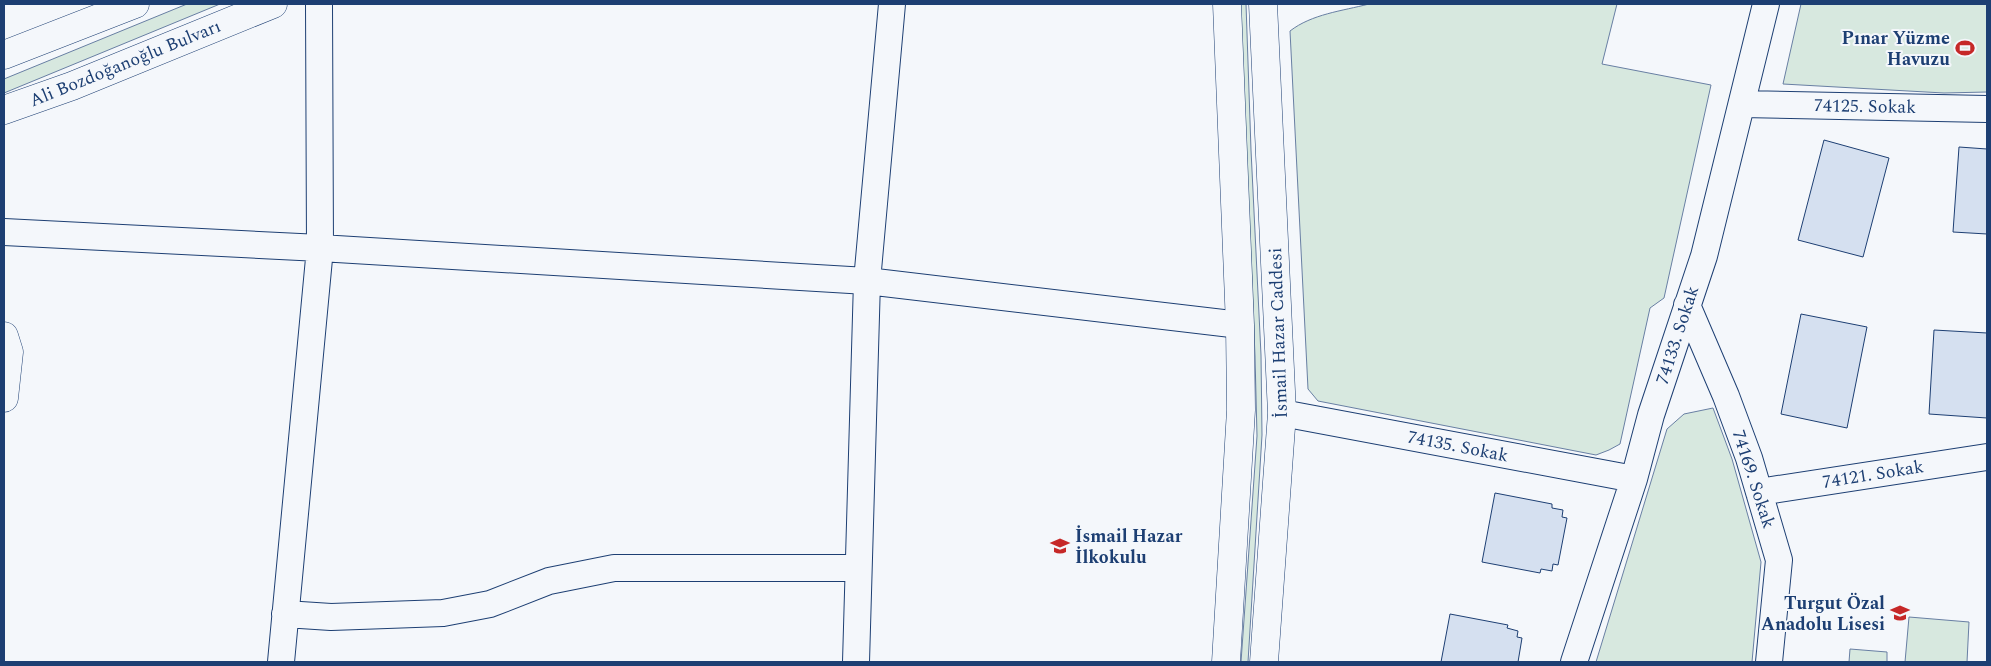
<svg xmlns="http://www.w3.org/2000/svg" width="1991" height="666" font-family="Spectral,serif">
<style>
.green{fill:#d7e8df;stroke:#687fa3}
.building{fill:#d5e0f0;stroke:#1d3f73}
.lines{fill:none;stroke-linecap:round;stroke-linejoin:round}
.minor-casing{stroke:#1d3f73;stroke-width:28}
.secondary-casing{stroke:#1d3f73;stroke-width:29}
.primary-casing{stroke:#1d3f73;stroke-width:29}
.minor{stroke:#f4f7fb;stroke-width:26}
.secondary{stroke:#f4f7fb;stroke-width:28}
.primary{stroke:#f4f7fb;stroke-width:28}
.labels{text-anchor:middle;stroke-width:4;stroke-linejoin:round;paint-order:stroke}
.poi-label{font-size:18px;font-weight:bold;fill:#1d3f73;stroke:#f4f7fb;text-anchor:end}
.street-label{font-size:18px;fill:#1d3f73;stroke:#f4f7fb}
</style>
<rect width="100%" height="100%" fill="#f4f7fb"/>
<!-- green -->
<path class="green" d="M 187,4 L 220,4 L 4,93 L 4,79 Z
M 1240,4 L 1246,4 L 1251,150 L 1261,355 L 1262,435 L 1248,662 L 1241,662 L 1257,436 L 1255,356 Z
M 1369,4 L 1617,4 L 1602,64 L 1711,85 L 1664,298 L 1650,308 L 1620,444 L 1609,450 L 1596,455 L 1318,401 L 1308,389 L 1290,31 C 1312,14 1342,11 1369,4 Z
M 1801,4 L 1987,4 L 1987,92 L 1944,93 L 1783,84 Z
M 1713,408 L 1732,459 L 1761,562 L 1752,662 L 1596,662 L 1667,429 L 1684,414 Z
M 1909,617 L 1969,622 L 1967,662 L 1905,662 Z
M 1850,649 L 1887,652 L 1887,662 L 1849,662 Z"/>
<!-- building -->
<path class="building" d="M 1824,140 L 1889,158 L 1863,257 L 1798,240 Z
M 1959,147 L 1987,149 L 1987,234 L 1953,232 Z
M 1801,314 L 1867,327 L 1847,428 L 1781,414 Z
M 1934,330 L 1987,333 L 1987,418 L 1929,414 Z
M 1495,493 L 1552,504 L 1552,508 L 1563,510 L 1562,517 L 1567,518 L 1558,565 L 1553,564 L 1552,571 L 1541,569 L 1540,573 L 1482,562 Z
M 1450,614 L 1508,625 L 1507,628 L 1518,631 L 1517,637 L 1522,638 L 1518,662 L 1441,662 Z"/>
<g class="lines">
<!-- minor casing -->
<g class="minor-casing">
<path id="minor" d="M 1742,104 L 1987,109
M 4,232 L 320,248 L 867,281 L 1240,325
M 1687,305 L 1726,396 L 1749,458 L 1779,560 L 1769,662
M 1282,413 L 1634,479
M 1759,492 L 1987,457
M 285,614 L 331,617 L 443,613 L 490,604 L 549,581 L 614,568 L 858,568
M 281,662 L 320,248 L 319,4
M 856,662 L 867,281 L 892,4
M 1574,662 L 1634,479 L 1651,415 L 1704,256 L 1766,4"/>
</g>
<!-- secondary casing -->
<g class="secondary-casing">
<path id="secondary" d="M 1263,4 L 1282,413 L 1264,662
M 4,336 L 9,352 L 4,398
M 1226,662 L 1241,410 L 1240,325 L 1227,4"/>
</g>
<!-- primary casing -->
<g class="primary-casing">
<path id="primary" d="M 4,55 L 135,4
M 4,110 L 72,86 L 273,4"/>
</g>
<!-- minor -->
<use href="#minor" class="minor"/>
<!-- secondary -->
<use href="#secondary" class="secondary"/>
<!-- primary -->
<use href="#primary" class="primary"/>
</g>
<!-- icons -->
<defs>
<g id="stadium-bare" transform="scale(1.5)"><path d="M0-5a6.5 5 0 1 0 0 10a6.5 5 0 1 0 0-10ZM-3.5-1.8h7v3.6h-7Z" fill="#c62828" stroke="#f4f7fb" stroke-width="2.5" paint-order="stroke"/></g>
<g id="school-bare" transform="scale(1.5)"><path d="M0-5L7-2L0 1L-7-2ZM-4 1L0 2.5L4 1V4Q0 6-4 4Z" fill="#c62828" stroke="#f4f7fb" stroke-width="2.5" paint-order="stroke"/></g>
</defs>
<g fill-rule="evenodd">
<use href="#stadium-bare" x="1965" y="48"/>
<use href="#school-bare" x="1060" y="546"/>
<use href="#school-bare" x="1900" y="613"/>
</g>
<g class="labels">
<!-- poi labels -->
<g class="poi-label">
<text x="1950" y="44">Pınar Yüzme<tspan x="1950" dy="21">Havuzu</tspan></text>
<text x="1075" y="542" text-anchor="start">İsmail Hazar<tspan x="1075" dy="21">İlkokulu</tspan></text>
<text x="1885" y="609">Turgut Özal<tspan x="1885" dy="21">Anadolu Lisesi</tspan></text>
</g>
<!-- street labels -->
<g class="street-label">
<text transform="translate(125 63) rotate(-22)" y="6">Ali Bozdoğanoğlu Bulvarı</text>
<text transform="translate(1865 106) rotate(1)" y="6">74125. Sokak</text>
<text transform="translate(1278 333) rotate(-92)" y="6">İsmail Hazar Caddesi</text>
<text transform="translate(1677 335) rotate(-72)" y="6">74133. Sokak</text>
<text transform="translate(1458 446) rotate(11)" y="6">74135. Sokak</text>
<text transform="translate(1873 474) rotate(-9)" y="6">74121. Sokak</text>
<text transform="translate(1754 479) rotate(72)" y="6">74169. Sokak</text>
</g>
</g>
<!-- border -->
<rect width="1991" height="666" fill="none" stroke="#1d3f73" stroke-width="10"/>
</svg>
